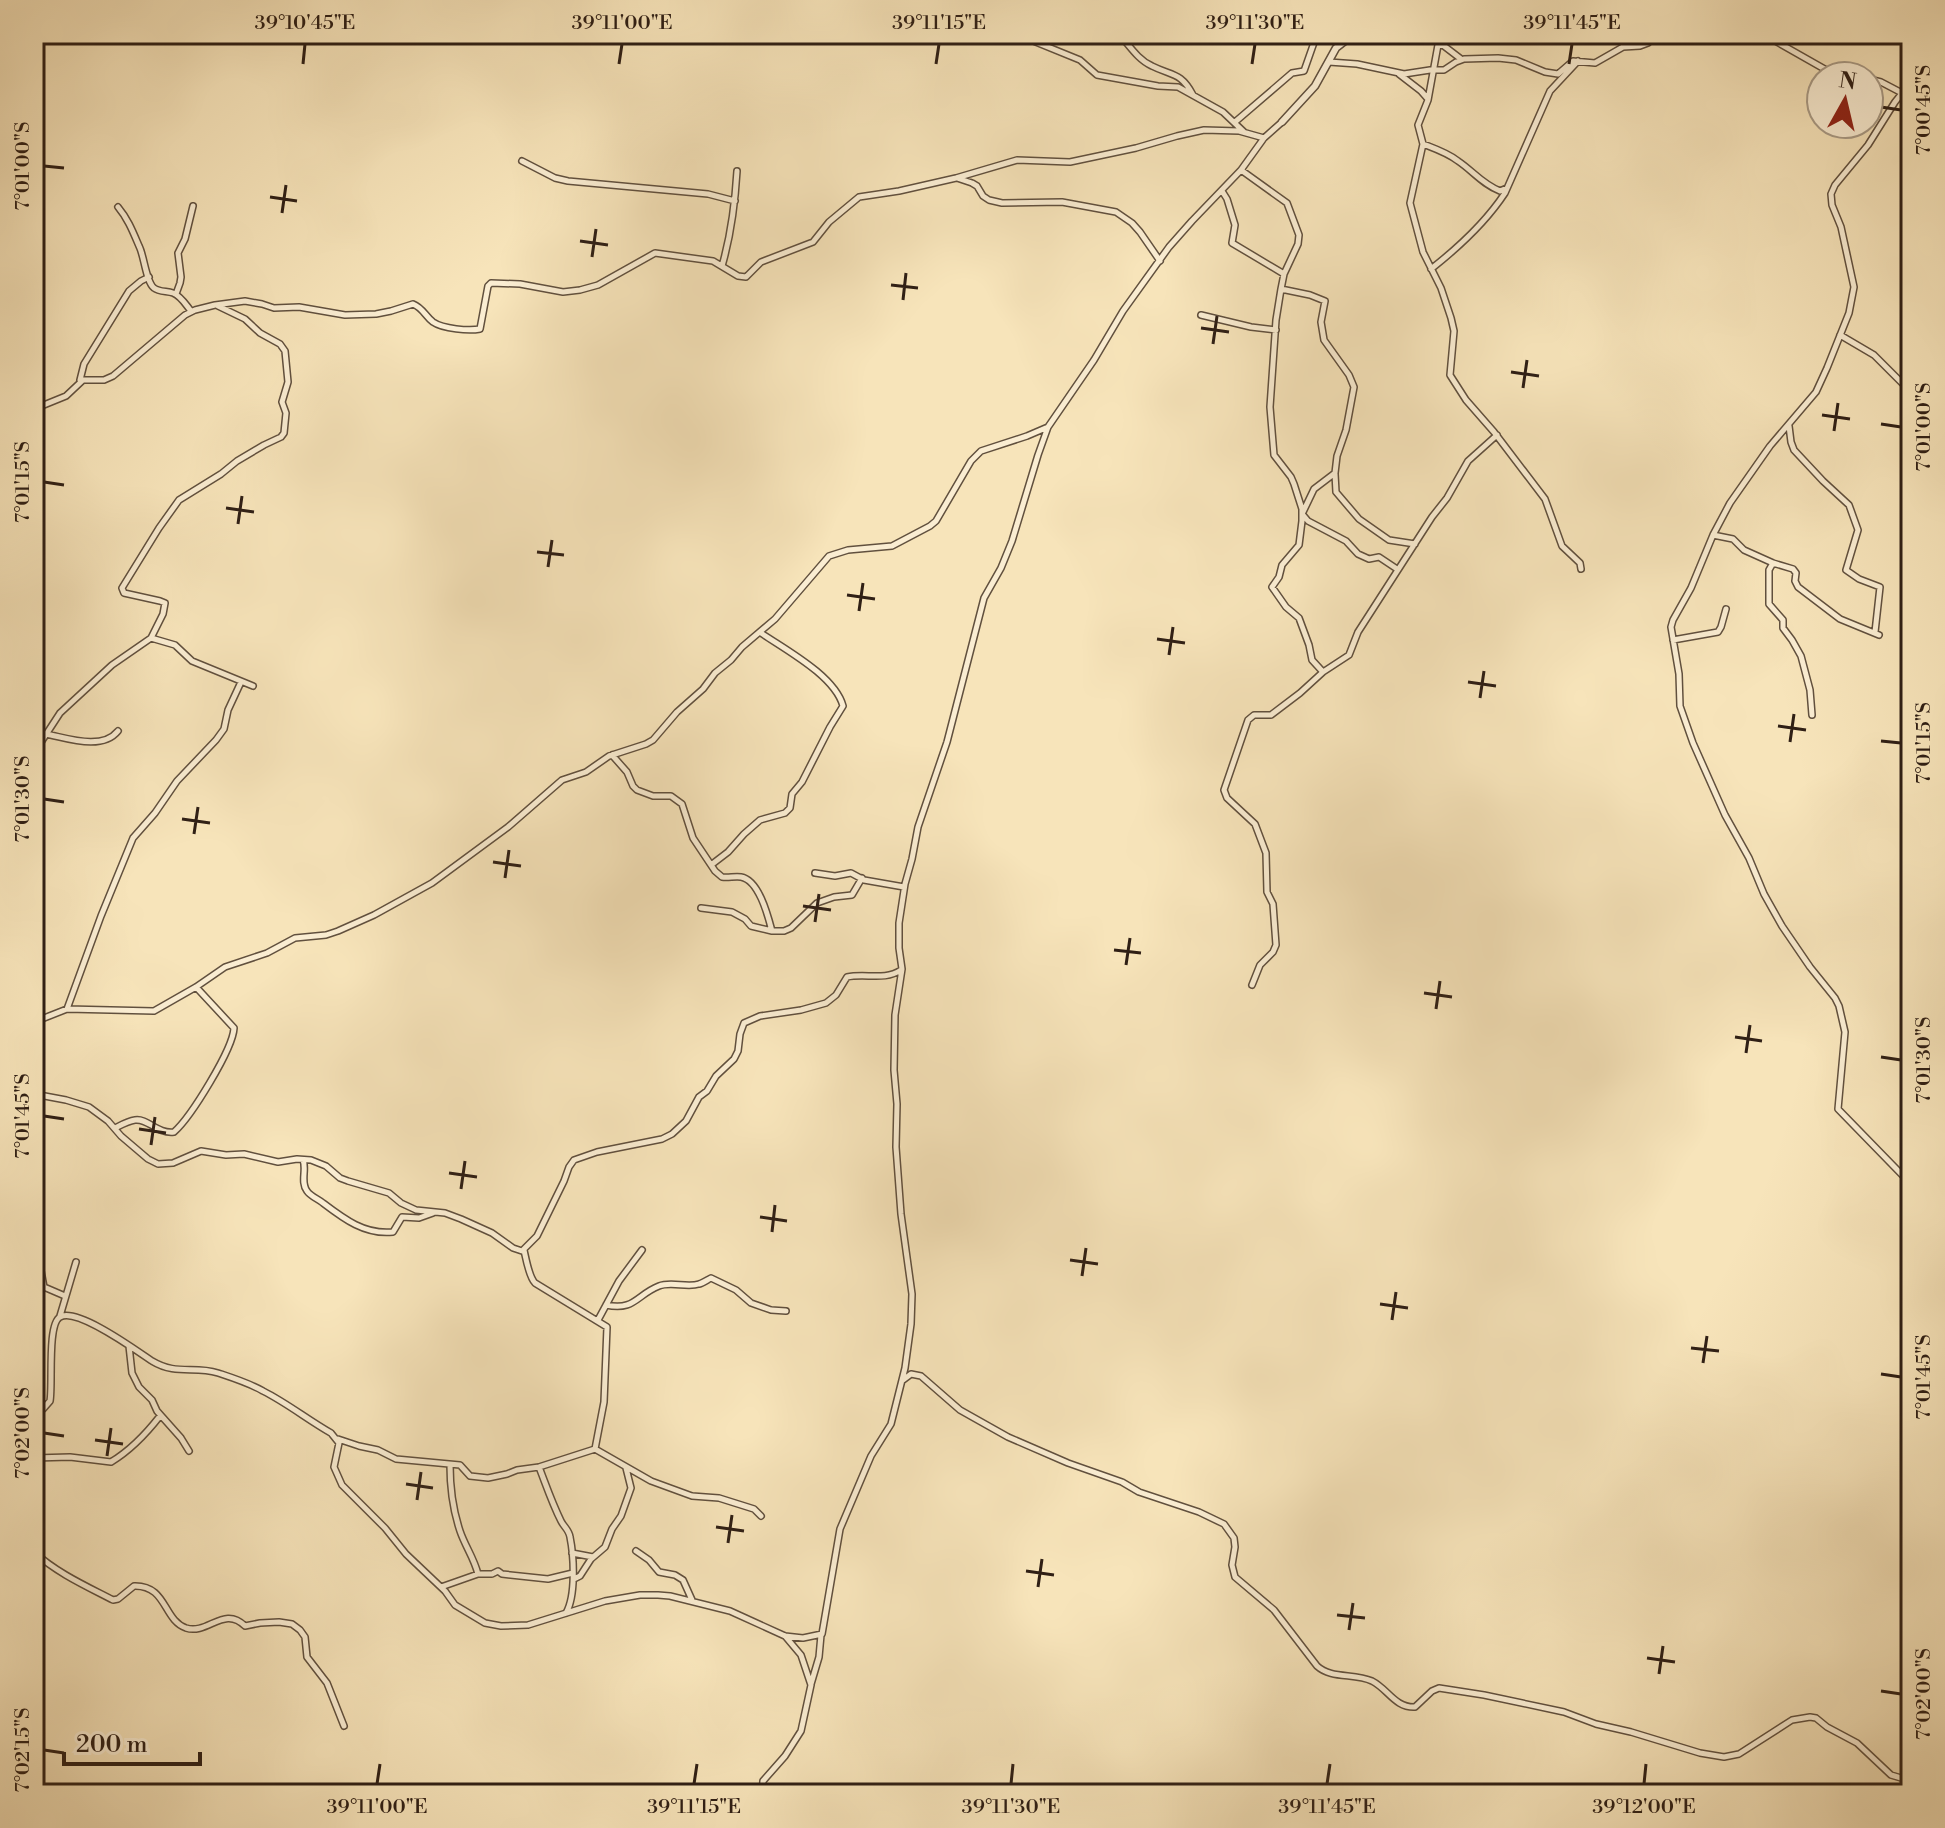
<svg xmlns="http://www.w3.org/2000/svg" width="1945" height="1828" font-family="'Libre Bodoni',serif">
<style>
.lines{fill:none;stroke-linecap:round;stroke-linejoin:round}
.minor-casing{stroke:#61503e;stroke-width:8}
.tertiary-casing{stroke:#61503e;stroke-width:9}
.minor{stroke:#faedd2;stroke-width:5}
.tertiary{stroke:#faedd2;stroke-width:6}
.ticks{fill:none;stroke:#2f1f15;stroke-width:3}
.neatline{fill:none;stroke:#2f1f15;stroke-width:3}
.ticks-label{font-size:20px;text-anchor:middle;fill:#2f1f15}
</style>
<rect width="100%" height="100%" fill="#f7e4ba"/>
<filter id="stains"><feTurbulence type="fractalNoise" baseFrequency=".0025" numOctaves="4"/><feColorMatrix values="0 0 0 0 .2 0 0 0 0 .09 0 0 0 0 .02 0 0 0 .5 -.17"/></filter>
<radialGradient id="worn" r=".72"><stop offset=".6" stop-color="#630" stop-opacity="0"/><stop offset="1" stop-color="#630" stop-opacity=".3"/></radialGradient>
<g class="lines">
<!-- minor casing -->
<g class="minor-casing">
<path id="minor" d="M 1016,34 L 1080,60 L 1097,75 L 1158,86 L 1178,87 L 1223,112 L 1244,132
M 1119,34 C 1129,45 1138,60 1152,66 C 1172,76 1181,72 1193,95
M 1318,34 L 1340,44
M 1440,34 L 1428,100 L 1418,125 L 1423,144 L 1410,203 L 1423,252 L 1441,288 L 1451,318 L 1454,331 L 1450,375 L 1466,400 L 1494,432 L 1545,499 L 1562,546 L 1580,563 L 1581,569
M 1763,34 L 1828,71 L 1841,76
M 1439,44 L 1444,46 L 1461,59
M 1329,62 L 1357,64 L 1404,74 L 1430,70 L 1444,70 L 1456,62 L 1464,59 L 1498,58 L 1516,60 L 1545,72 L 1558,74 L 1573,61 L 1595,63 L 1623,47 L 1640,46 L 1648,43 L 1658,34
M 1399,74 L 1421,91 L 1428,99
M 1869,79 L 1881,82 L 1902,93
M 1911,82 L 1895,102 L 1868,145 L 1835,185 L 1831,194 L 1832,205 L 1841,227 L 1854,287 L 1849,313 L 1827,368 L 1816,392 L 1770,446 L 1730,503 L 1713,535 L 1691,588 L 1673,620 L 1671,627 L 1679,674 L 1680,706 L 1693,743 L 1725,815 L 1749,858 L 1764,894 L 1782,926 L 1810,967 L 1835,998 L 1839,1006 L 1845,1032 L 1838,1109 L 1911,1184
M 1235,122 L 1292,73 L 1304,71 L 1317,34
M 1423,144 C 1436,149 1448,153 1458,161 C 1473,171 1482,184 1500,191 L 1507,188
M 522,161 L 555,178 L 568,181 L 708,194 L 735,201
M 1241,170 L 1287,203 L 1299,235 L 1298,244 L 1284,274 L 1281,289 L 1276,320 L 1270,407 L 1274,455 L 1291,477 L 1294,484 L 1302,509 L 1302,521 L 1299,545 L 1282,565 L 1279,577 L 1272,587 L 1286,607 L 1299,618 L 1309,645 L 1312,660 L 1323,672
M 957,178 L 972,183 L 977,186 L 983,196 L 989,200 L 1002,203 L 1062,202 L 1116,212 L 1132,223 L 1140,232 L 1160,261
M 1222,191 L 1227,199 L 1235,225 L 1232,243 L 1284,274
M 118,207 C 128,219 133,232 139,246 C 144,255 146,282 154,288 C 159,292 167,291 173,293 C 181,296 186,305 191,311
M 722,266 C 731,235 735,204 737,171
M 1431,269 C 1459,247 1486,222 1505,193 L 1550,91 L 1578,61
M 1281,289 L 1310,295 L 1325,301 L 1321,322 L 1324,340 L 1349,375 L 1354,387 L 1346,430 L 1337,456 L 1335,473 L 1314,489 L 1303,512
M 176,294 L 180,283 L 181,277 L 178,253 L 185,239 L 193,206
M 1201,315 L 1251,327 L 1276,330
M 1840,335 L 1874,355 L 1911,392
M 80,380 L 84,364 L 129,291 L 141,281 L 149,277
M 34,409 L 66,396 L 83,380 L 104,380 L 113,376 L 185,315 L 195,310 L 215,305 L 245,301 L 262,304 L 274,308 L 299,307 L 345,315 L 376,314 L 391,311 L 413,304 C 423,308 425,316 433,322 C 443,329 469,331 480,329 L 488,286 L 491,283 L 520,284 L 563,292 L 580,290 L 598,285 L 655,253 L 713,261 L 738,276 L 746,277 L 761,262 L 813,242 L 829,222 L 859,197 L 899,191 L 956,178 L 1017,160 L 1070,162 L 1136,148 L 1177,136 L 1204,130 L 1239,131 L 1264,138
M 1789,426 L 1791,442 L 1794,450 L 1823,481 L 1849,505 L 1858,530 L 1846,570 L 1859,579 L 1880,587 L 1875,632
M 1335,474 L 1336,492 L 1359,519 L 1389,540 L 1415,544
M 1303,515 L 1308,521 L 1346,541 L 1358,554 L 1369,559 L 1379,557 L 1397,569
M 1713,535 L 1733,539 L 1744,550 L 1773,563 L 1793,569 L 1796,573 L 1795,581 L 1798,587 L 1840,619 L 1879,635
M 1773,563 L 1769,570 L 1769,604 L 1783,620 L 1783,628 L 1792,640 L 1801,656 L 1810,690 L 1812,715
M 151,638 L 175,645 L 192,661 L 253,686
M 1673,640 L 1718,632 L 1721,627 L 1726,609
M 46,734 C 67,738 102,751 118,731
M 34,753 L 60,713 L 112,665 L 151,638 L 163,614 L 165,603 L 160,601 L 124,593 L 122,588 L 159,528 L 179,500 L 221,474 L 237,461 L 264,445 L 281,437 L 284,433 L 286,413 L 282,402 L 288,382 L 285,351 L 280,344 L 260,333 L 245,319 L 218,306
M 612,755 L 627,772 L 633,786 L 637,790 L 653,796 L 671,796 L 682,804 L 693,838 L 715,871 L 722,877 C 728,878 735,876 741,877 C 759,880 768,916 772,931
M 711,865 L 728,852 L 744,834 L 760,820 L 785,813 L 790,808 L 792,794 L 802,782 L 830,727 L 843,706 C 835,676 786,650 761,633
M 815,873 L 835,876 L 851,873 L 864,880 L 904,887
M 701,908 L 732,912 L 745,919 L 751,926 L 772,931 L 784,931 L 791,928 L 817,903 L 834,897 L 852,895 L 862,878
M 1252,985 L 1260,965 L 1273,952 L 1276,945 L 1273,904 L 1267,892 L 1266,853 L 1255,824 L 1227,798 L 1224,790 L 1248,720 L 1254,715 L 1271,715 L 1300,693 L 1323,672 L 1349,655 L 1358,632 L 1432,517 L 1447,498 L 1468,461 L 1497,435
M 67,1009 L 101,916 L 133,838 L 155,813 L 177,781 L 216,740 L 224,729 L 228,710 L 241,682
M 34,1022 L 67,1009 L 154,1011 L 196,987 L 225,967 L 267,953 L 295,938 L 326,935 L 338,931 L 374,915 L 432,883 L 508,827 L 562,780 L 586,772 L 609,756 L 646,744 L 653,740 L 677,712 L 703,689 L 715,673 L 731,660 L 742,647 L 775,619 L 829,556 L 848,550 L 892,546 L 930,526 L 936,521 L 971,461 L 981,451 L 1027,436 L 1048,427 L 1094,360 L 1123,311 L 1169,247 L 1192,221 L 1241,170 L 1264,138 L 1282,122
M 34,1094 L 66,1100 L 89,1107 L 108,1121 L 121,1136 L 148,1159 L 158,1164 L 173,1163 L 201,1151 L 226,1155 L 244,1154 L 278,1162 L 297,1159 L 311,1160 L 326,1166 L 340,1178 L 348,1181 L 389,1193 L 401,1203 L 416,1210 L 445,1213 L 461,1219 L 492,1233 L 513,1248 L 522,1251 L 537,1236 L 564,1181 L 569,1167 L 574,1160 L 597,1152 L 662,1139 L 672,1134 L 686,1121 L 699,1097 L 707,1091 L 716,1076 L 734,1059 L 738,1051 L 740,1034 L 744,1023 L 760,1016 L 801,1010 L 826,1003 L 836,995 L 847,977 C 866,973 884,981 901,970
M 115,1128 C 121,1125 128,1121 135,1120 C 148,1118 157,1134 174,1132 C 191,1117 233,1049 234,1028 L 196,987
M 303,1160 C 307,1169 300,1182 307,1191 C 310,1196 318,1199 323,1203 C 344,1219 365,1235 393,1232 L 402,1217 L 419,1218 L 433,1213
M 524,1250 C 526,1259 529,1277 535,1283 L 607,1327 L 604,1402 L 595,1449
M 41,1271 L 44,1287 L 65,1296
M 34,1296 L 44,1287
M 606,1305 C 635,1311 636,1295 659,1286 C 671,1281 687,1288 699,1284 C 703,1283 707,1280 711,1278 L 736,1290 L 751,1303 L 771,1310 L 786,1311
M 60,1316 L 76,1262
M 598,1320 L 619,1281 L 642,1250
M 129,1346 L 132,1373 L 139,1387 L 152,1400 L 157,1411 L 181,1438 L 189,1451
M 903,1380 L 911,1374 L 921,1376 L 960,1410 L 1008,1437 L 1068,1463 L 1122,1482 L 1139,1492 L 1199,1512 L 1224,1524 L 1234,1538 L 1235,1547 L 1232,1565 L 1235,1577 L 1274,1610 L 1317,1666 C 1331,1679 1354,1673 1372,1681 C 1388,1689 1395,1708 1415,1707 L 1432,1691 L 1439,1688 L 1484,1695 L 1564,1712 L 1596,1724 L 1631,1732 L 1700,1753 L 1724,1757 L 1739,1754 L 1792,1720 L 1810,1717 L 1816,1718 L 1827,1727 L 1857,1743 L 1891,1775 L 1911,1781
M 34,1411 L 43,1409 L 50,1401 C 53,1385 47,1324 60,1317 C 77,1307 137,1351 152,1361 C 177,1376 194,1365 218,1373 C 233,1378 249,1383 263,1391 C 287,1403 308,1420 331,1433 L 339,1443 L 334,1467 L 342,1485 L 385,1528 L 406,1554 L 445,1591 L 455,1605 L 485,1623 L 501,1626 L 528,1625 L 605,1601 L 640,1595 L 658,1595 L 670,1596 L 730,1611 L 785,1636 L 803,1638 L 822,1634 L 840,1529 L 871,1456 L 891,1424 L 905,1368 L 911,1324 L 912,1294 L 901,1214 L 896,1147 L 897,1104 L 894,1070 L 895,1015 L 902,969 L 899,948 L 899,923 L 905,884 L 912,859 L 918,827 L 947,742 L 984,598 L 1001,568 L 1012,541 L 1038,455 L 1048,427
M 338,1439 L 359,1446 L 378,1450 L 396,1459 L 460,1465 L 470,1476 L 488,1478 L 507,1474 L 517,1470 L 539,1467 L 595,1449 L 651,1481 L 692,1496 L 719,1498 L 754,1509 L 761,1516
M 34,1458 L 70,1457 L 111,1462 C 131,1450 146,1434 160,1416
M 450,1465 C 450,1487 453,1510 460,1531 C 465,1546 474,1558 478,1574
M 539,1467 C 546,1485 552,1503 561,1521 C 564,1527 569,1530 570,1537 C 574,1557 576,1596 566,1613
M 636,1551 L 649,1560 L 659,1572 L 675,1575 L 683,1580 L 692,1600
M 34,1552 C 57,1573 86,1586 113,1600 L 118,1599 L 134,1586 C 167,1585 163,1620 186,1628 C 208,1635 224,1605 245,1626 L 260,1623 L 279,1622 L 292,1624 L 300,1630 L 305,1637 L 307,1657 L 327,1683 L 344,1726
M 572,1553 L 593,1557
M 574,1579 L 580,1576 L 591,1559 L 605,1547 L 612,1529 L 621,1516 L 631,1488 L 626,1468
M 441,1587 L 478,1574 L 492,1574 L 498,1571 L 502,1574 L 548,1579 L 573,1573
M 811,1684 L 819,1657 L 821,1635
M 1904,1780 L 1909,1794
M 762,1794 L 763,1781 L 785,1756 L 801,1731 L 811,1685 L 801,1655 L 785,1636"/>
</g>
<!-- tertiary casing -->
<g class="tertiary-casing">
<path id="tertiary" d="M 1282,122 L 1315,86 L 1336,48 L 1354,34"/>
</g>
<!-- minor -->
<use href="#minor" class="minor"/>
<!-- tertiary -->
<use href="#tertiary" class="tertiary"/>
</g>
<!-- ticks -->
<path class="ticks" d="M 303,64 L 305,44M 619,64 L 622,44M 936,64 L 939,44M 1252,64 L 1255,44M 1569,64 L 1572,44M 1881,107 L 1901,110M 44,166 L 64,168M 270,197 L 297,201M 282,213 L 286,185M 580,241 L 608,245M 592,257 L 596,229M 891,285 L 918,288M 903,300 L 906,273M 1201,328 L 1229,332M 1213,344 L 1217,316M 1511,372 L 1539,376M 1523,388 L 1527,360M 1822,415 L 1850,419M 1881,424 L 1901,427M 1834,431 L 1838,403M 44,482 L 64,485M 226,508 L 254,512M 238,524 L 242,496M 537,552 L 564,555M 548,567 L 552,540M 847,595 L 875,599M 859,611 L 863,583M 1157,639 L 1185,643M 1169,655 L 1173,627M 1468,682 L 1496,686M 1480,698 L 1484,671M 1778,726 L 1806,730M 1881,741 L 1901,743M 1790,742 L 1794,714M 44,799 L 64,802M 182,819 L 210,823M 194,834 L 198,807M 493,862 L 521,866M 505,878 L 509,850M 803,906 L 831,910M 815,922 L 819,894M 1114,950 L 1141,953M 1126,965 L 1130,938M 1424,993 L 1452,997M 1436,1009 L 1440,981M 1735,1037 L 1762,1041M 1746,1053 L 1750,1025M 1881,1057 L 1901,1060M 44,1116 L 64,1119M 139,1129 L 166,1133M 151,1145 L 155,1117M 449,1173 L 477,1177M 461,1189 L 465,1161M 760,1217 L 787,1221M 772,1232 L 775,1205M 1070,1260 L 1098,1264M 1082,1276 L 1086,1248M 1380,1304 L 1408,1308M 1392,1320 L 1396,1292M 1691,1348 L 1719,1351M 1703,1363 L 1707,1336M 1881,1374 L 1901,1377M 44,1433 L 64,1436M 95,1440 L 123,1444M 107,1456 L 111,1428M 406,1484 L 433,1488M 417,1500 L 421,1472M 716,1527 L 744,1531M 728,1543 L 732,1515M 1026,1571 L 1054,1575M 1038,1587 L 1042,1559M 1337,1615 L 1365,1618M 1349,1630 L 1353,1603M 1647,1658 L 1675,1662M 1659,1674 L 1663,1646M 1881,1691 L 1901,1694M 44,1750 L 64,1753M 377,1784 L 380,1764M 694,1784 L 697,1764M 1011,1784 L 1013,1764M 1327,1784 L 1330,1764M 1644,1784 L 1646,1764"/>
<!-- margin -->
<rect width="1945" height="1828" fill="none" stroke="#f7e4ba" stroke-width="88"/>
<!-- north arrow -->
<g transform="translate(1845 100) rotate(8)"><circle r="38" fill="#faedd2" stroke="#a99b86" stroke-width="2"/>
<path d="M0-6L14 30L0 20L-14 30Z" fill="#8f2418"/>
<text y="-12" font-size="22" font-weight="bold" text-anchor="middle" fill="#2f1f15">N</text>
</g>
<!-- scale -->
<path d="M64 1752v12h136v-12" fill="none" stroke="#2f1f15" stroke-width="4"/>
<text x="76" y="1752" font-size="24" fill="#2f1f15" stroke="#faedd2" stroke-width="6" paint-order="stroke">200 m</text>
<rect x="44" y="44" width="1857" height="1740" class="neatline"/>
<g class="ticks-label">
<text x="305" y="29">39°10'45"E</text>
<text x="622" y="29">39°11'00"E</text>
<text x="939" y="29">39°11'15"E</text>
<text x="1255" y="29">39°11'30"E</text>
<text x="1572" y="29">39°11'45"E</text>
<text transform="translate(1923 110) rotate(-90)" y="7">7°00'45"S</text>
<text transform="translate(22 166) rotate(-90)" y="7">7°01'00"S</text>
<text transform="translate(1923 427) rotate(-90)" y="7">7°01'00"S</text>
<text transform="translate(22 482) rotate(-90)" y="7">7°01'15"S</text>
<text transform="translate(1923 743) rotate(-90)" y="7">7°01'15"S</text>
<text transform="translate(22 799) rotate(-90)" y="7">7°01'30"S</text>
<text transform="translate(1923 1060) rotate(-90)" y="7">7°01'30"S</text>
<text transform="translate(22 1116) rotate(-90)" y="7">7°01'45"S</text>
<text transform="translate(1923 1377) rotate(-90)" y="7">7°01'45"S</text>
<text transform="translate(22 1433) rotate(-90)" y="7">7°02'00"S</text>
<text transform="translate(1923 1694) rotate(-90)" y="7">7°02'00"S</text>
<text transform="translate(22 1750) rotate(-90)" y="7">7°02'15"S</text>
<text x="377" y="1813">39°11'00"E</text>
<text x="694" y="1813">39°11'15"E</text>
<text x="1011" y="1813">39°11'30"E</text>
<text x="1327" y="1813">39°11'45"E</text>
<text x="1644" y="1813">39°12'00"E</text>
</g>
<rect width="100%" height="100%" filter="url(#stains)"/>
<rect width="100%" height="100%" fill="url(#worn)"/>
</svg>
